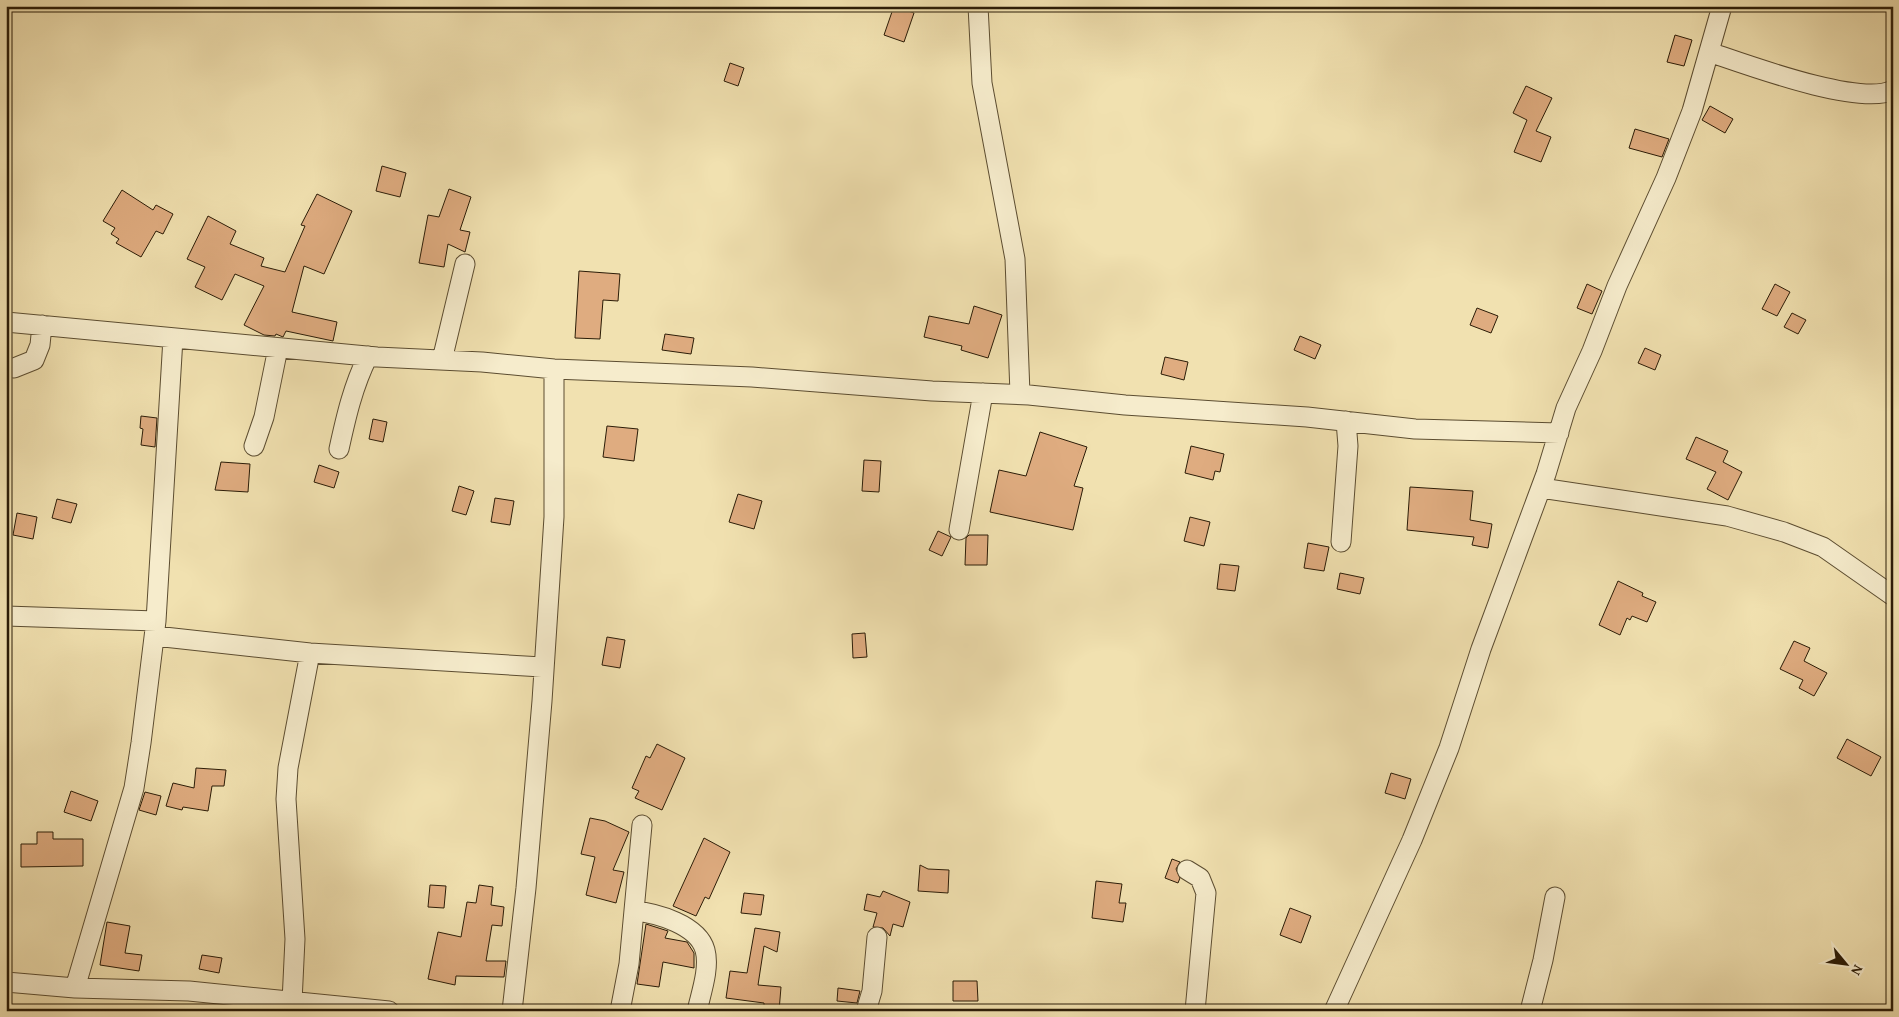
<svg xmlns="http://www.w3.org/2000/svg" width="1899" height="1017" font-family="'Gentium Book Plus',serif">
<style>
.building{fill:#dfac80;stroke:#2b1c07}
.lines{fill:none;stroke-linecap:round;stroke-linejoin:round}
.minor-casing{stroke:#5c4d31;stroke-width:21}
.minor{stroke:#f6eccc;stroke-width:19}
</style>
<rect width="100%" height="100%" fill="#f1e1b0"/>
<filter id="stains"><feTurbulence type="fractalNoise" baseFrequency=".004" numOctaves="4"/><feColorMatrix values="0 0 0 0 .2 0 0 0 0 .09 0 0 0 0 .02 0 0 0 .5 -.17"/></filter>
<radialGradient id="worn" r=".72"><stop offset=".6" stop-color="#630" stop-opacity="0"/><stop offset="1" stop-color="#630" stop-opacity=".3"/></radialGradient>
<!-- building -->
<path class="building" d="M 894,6 L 914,13 L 904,42 L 884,35 Z
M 1675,35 L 1692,40 L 1684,66 L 1667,62 Z
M 730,63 L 744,68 L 738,86 L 724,81 Z
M 1526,86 L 1552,98 L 1536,131 L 1551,137 L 1541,162 L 1514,152 L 1527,120 L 1513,113 Z
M 1710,106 L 1733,119 L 1725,133 L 1702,120 Z
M 1635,129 L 1669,139 L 1662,157 L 1629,148 Z
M 382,166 L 406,173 L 400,197 L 376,191 Z
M 449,189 L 471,197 L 460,230 L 470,232 L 465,252 L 448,244 L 444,267 L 419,263 L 428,215 L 439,217 Z
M 122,190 L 153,210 L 156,205 L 173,214 L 163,234 L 156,231 L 141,257 L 116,243 L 119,239 L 111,234 L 115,228 L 103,221 Z
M 317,194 L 352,211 L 324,274 L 304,266 L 292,312 L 337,322 L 333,341 L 286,331 L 283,337 L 276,334 L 275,336 L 264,335 L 244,325 L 264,286 L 235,274 L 222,300 L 195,287 L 205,267 L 187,259 L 208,216 L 236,231 L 230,244 L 264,258 L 261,266 L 285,272 L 305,226 L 301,225 Z
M 579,271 L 620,274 L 618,301 L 603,300 L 600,339 L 575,338 Z
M 1587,284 L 1602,291 L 1592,314 L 1577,308 Z
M 1775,284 L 1790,292 L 1777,316 L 1762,309 Z
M 974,306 L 1002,315 L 988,358 L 961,350 L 962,346 L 924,337 L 929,316 L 969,324 Z
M 1477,308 L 1498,316 L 1491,333 L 1470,325 Z
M 1792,313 L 1806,320 L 1798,334 L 1784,327 Z
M 665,334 L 694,338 L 691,354 L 662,350 Z
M 1300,336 L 1321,345 L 1315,359 L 1294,350 Z
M 1645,348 L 1661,355 L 1655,370 L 1638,363 Z
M 1165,357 L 1188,362 L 1184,380 L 1161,374 Z
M 141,416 L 157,418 L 155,447 L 141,445 L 143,429 L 140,428 Z
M 373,419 L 387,422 L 383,442 L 369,439 Z
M 607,426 L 638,429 L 634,461 L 603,457 Z
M 1040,432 L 1087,447 L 1074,486 L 1083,488 L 1073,530 L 990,512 L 999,470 L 1026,476 Z
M 1696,437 L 1728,451 L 1723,462 L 1742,472 L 1728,500 L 1707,489 L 1716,472 L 1686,459 Z
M 1191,446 L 1224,454 L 1220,472 L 1215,471 L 1213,480 L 1185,473 Z
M 864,460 L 881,461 L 879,492 L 862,491 Z
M 221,462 L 250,464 L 248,492 L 215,490 Z
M 319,465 L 339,472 L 334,488 L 314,482 Z
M 459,486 L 474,491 L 466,515 L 452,511 Z
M 1410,487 L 1473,491 L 1470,520 L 1492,524 L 1488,548 L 1472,545 L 1474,537 L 1407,530 Z
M 738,494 L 762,501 L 754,529 L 729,522 Z
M 495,498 L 514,501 L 510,525 L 491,522 Z
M 57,499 L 77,504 L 71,523 L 52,518 Z
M 17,513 L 37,517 L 33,539 L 13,535 Z
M 1190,517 L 1210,522 L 1204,546 L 1184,541 Z
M 938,531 L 951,537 L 942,556 L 929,550 Z
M 969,535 L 988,535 L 987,565 L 965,565 L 966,538 Z
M 1308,543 L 1329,547 L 1324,571 L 1304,568 Z
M 1220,564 L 1239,566 L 1235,591 L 1217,589 Z
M 1340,573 L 1364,578 L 1360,594 L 1337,589 Z
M 1618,581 L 1643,593 L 1642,596 L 1656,602 L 1647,622 L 1632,616 L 1630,620 L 1627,618 L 1620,635 L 1599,625 Z
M 865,633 L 867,657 L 853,658 L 852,634 Z
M 607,637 L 625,640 L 620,668 L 602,665 Z
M 1794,641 L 1810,648 L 1804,661 L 1827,673 L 1814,696 L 1799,688 L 1803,680 L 1780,669 Z
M 1847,739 L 1881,757 L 1871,776 L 1837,758 Z
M 657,744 L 685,758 L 662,810 L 635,798 L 639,791 L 632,788 L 646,756 L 650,758 Z
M 196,768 L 226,770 L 224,786 L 212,786 L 208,811 L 183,807 L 182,810 L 166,806 L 173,783 L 194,788 Z
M 1391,773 L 1411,779 L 1405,799 L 1385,793 Z
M 71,791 L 98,801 L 91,821 L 64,812 Z
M 145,792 L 161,796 L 156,815 L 139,810 Z
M 590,818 L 605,821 L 629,832 L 613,870 L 624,872 L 616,903 L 586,895 L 595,857 L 581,854 Z
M 37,832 L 53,832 L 53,839 L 83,839 L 83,866 L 21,867 L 21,844 L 37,844 Z
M 704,838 L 730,852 L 709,899 L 705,897 L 696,916 L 673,906 Z
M 1172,859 L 1180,862 L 1176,869 L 1180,878 L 1178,883 L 1165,878 Z
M 920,865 L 928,869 L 949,870 L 948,893 L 918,891 Z
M 1096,881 L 1122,884 L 1119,903 L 1126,903 L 1123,922 L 1092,918 Z
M 430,885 L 446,886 L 444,908 L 428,907 Z
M 479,885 L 493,887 L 491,905 L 504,907 L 502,926 L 492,925 L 486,961 L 506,961 L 504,977 L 456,976 L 455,985 L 428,979 L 438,932 L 461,937 L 467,902 L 476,903 Z
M 883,891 L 910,902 L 903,927 L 893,924 L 890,936 L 883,928 L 873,927 L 877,913 L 864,910 L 867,894 L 880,897 Z
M 744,893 L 764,895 L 761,915 L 741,913 Z
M 1290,908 L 1311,916 L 1301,943 L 1280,935 Z
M 107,922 L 130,926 L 125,953 L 142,955 L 139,971 L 100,965 Z
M 646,924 L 668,931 L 665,938 L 687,942 L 694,953 L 694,968 L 663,962 L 659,987 L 637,984 Z
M 755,928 L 780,932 L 777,952 L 764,946 L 758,985 L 781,987 L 779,1011 L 764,1010 L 764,1003 L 726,998 L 730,971 L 747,973 Z
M 202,955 L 222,958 L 219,973 L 199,969 Z
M 953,981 L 977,981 L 978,1001 L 953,1001 Z
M 838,988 L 860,991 L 857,1003 L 837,1001 Z"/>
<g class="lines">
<!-- minor casing -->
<g class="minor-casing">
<path id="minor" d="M 978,6 L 982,83 L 1015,259 L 1020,394
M 1709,52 C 1745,64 1860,107 1893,90
M 6,322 L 377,357 L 482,362 L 554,369 L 752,377 L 932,391 L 1029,395 L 1125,405 L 1307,417 L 1415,429 L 1559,433
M 442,360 L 465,264
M 14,368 L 34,360 L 40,345 L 42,325
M 254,446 L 264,417 L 278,348
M 339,449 C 346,417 353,386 368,356
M 1541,488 L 1727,516 L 1784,532 L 1823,547 L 1893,596
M 959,530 L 983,393
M 1341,542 L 1348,446 L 1346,421
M 6,616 L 156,621
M 155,636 L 310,653 L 542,667
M 1187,870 L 1200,878 L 1206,893 L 1195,1011
M 634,911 C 657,913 698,925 705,950 C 710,968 701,993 697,1011
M 6,982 L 75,988 L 189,991 L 389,1011
M 75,988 L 134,788 L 141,743 L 156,621 L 173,338
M 292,1002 L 295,939 L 286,799 L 288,768 L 310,653
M 512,1011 L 526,888 L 542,701 L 554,517 L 554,369
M 620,1011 L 629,964 L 642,825
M 866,1011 L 872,991 L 877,937
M 1334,1011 L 1412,840 L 1449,748 L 1481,649 L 1546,474 L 1566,408 L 1592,351 L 1617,286 L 1666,178 L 1692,111 L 1722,6
M 1530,1011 L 1543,960 L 1555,897"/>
</g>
<!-- minor -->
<use href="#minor" class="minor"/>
</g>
<!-- margin -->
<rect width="1899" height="1017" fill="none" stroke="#f1e1b0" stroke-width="25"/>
<rect x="8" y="8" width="1884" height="1002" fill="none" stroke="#2b1c07" stroke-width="2.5"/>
<rect x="12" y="12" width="1874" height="992" fill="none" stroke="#2b1c07"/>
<!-- north arrow -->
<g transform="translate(1846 964) rotate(119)" stroke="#f6eccc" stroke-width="4" paint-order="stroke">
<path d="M0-4L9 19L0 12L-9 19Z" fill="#2b1c07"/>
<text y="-8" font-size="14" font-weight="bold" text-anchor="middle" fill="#2b1c07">N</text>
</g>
<rect width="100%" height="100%" filter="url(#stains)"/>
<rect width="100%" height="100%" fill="url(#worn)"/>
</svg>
